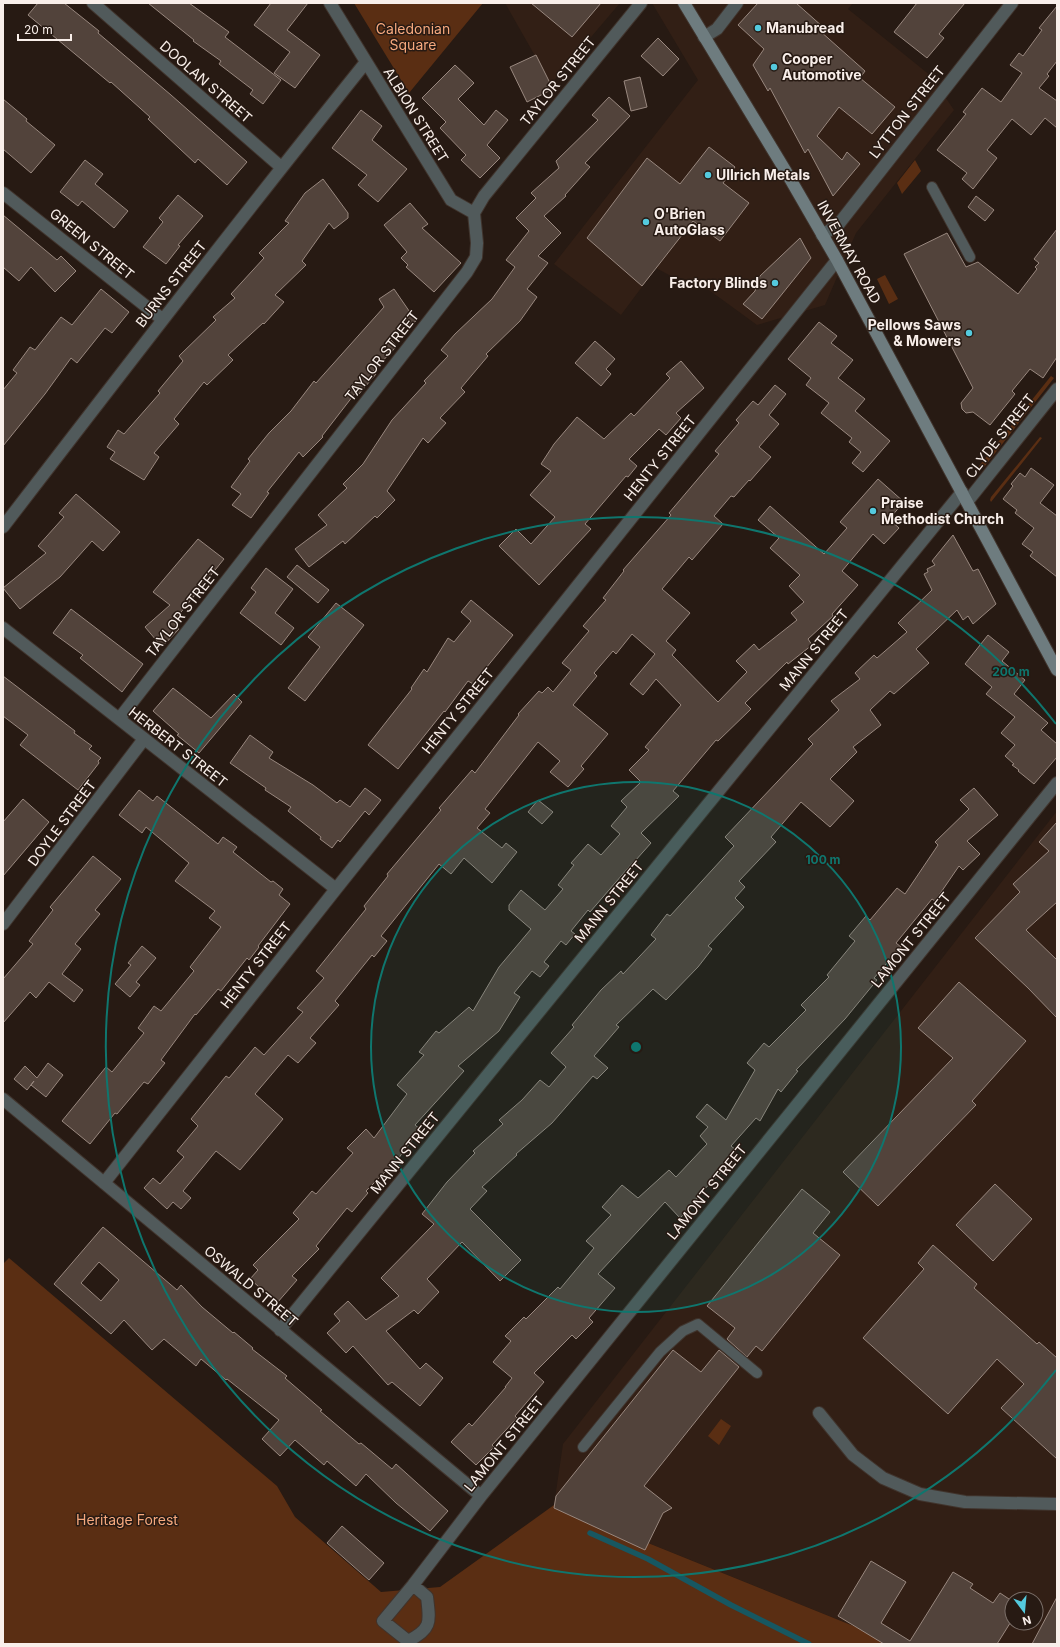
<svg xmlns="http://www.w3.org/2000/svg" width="1060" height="1647" font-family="Inter,sans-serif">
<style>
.built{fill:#321f15;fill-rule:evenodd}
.green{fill:#5a2e13}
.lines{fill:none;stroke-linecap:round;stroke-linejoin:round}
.stream{stroke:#175761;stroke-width:5.5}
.building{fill:#52433b;stroke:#99887f;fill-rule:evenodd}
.lane-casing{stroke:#40342d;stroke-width:12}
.street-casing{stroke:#40342d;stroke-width:14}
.secondary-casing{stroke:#40342d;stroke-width:14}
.lane{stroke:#515a5b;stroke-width:10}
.street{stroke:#515a5b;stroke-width:12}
.secondary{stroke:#6e7c7f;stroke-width:12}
.ring{fill:none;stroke:#0f766e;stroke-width:2}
.poi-dot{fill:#54cade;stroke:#271a13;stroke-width:1.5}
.labels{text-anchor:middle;stroke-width:3;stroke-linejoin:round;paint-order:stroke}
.poi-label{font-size:14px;font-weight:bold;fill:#f9efea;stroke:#271a13;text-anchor:start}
.park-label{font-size:14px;fill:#f7a97e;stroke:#271a13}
.street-label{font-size:14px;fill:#f9efea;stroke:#271a13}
.centre{fill:#0f766e;stroke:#271a13;stroke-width:2}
.ring-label{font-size:12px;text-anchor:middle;font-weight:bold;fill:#0f766e;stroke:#271a13;stroke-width:3;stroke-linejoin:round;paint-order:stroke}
</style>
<rect width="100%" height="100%" fill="#271a13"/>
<!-- built -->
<path class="built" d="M 505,3 L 620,3 L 551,84 Z
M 652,3 L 853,3 L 848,9 L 931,76 L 954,110 L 856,233 L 825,305 L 757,325 L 698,282 L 671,276 L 656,268 L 621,315 L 554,264 L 698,80 Z
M 1057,811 L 1057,1644 L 898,1644 L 554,1505 L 563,1444 ZM 1012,1599 L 1036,1599 L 1036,1623 L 1012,1623 Z"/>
<!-- green -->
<path class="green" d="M 354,3 L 483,3 L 409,93 Z
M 915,160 L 921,171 L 902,194 L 897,183 Z
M 885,275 L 898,299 L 889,304 L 877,279 Z
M 1051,376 L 1054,378 L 985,466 L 978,472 L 976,470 L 979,466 Z
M 1040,437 L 1042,438 L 991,502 L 990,500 L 991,497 Z
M 9,1258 L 277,1486 L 295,1517 L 381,1592 L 440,1587 L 554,1505 L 898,1644 L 3,1644 L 3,1264 Z
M 721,1419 L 731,1426 L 719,1445 L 708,1436 Z"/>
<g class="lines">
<!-- stream -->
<path class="stream" d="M 590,1533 L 648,1559 L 731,1605 L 809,1644"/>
</g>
<!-- building -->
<path class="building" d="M 38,3 L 64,3 L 99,31 L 98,33 L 171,95 L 247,162 L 227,185 L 198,159 L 195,163 L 148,119 L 150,117 L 111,82 L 110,83 L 28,15 Z
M 148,3 L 189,3 L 229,32 L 225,37 L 281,80 L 263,104 L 250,94 L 253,90 L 219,64 L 221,61 L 193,41 L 194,40 Z
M 271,3 L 308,3 L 287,30 L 320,55 L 295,88 L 274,73 L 290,52 L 254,25 Z
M 531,3 L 601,3 L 572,37 Z
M 758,3 L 796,3 L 823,27 L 820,31 L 865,71 L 860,78 L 895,107 L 872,134 L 839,107 L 817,136 L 842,160 L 847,152 L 860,164 L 833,196 L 808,149 L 805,153 L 770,88 L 768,91 L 753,65 L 764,49 L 738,25 Z
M 917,3 L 965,3 L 939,34 L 944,38 L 927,58 L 894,32 Z
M 1057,6 L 1057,61 L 1047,74 L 1049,76 L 1039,88 L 1057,101 L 1057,128 L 1045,118 L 1031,135 L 1012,119 L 987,150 L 997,158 L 973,189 L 962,179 L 967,173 L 937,150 L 966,114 L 963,112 L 982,88 L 1001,102 L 1022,73 L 1010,65 L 1019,53 L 1023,56 L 1042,30 L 1039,28 Z
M 658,38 L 679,59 L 663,76 L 641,56 Z
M 536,55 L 553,89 L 527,102 L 510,67 Z
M 455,65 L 474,83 L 458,99 L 484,125 L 496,110 L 508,120 L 487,145 L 500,158 L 480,178 L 461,160 L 466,155 L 440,128 L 446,122 L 422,98 Z
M 640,77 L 647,107 L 631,111 L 624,81 Z
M 609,97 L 630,116 L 585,163 L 590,167 L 565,195 L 566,196 L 544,216 L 561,233 L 538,256 L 548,263 L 527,289 L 537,297 L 520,321 L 486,354 L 488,356 L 461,388 L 465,392 L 440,418 L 446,423 L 428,443 L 423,438 L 387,491 L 395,500 L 377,518 L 375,516 L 345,544 L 343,541 L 309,567 L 295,549 L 327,525 L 318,515 L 347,488 L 343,484 L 363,464 L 392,420 L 426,383 L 424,381 L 448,356 L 441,350 L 455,334 L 492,299 L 515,267 L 506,260 L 529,231 L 516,218 L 536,198 L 531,193 L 559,168 L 556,161 L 598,120 L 592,115 Z
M 3,99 L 27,119 L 26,121 L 55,145 L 31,173 L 3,149 Z
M 361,110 L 382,126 L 372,140 L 407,169 L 378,202 L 358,185 L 367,175 L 332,148 Z
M 709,147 L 735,167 L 723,183 L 749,203 L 720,241 L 693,221 L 642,286 L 587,238 L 647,158 L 680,184 Z
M 85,160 L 103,174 L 95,184 L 128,211 L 114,228 L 82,201 L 78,206 L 60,192 Z
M 323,179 L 348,213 L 348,218 L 334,229 L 329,223 L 302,261 L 306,265 L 275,295 L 284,302 L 264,324 L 263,323 L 228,355 L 233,360 L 207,385 L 204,382 L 174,419 L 179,424 L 154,453 L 159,457 L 144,480 L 110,459 L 115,452 L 107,447 L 118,430 L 124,434 L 160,393 L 158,391 L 183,361 L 179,356 L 216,320 L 213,317 L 235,298 L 231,294 L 264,258 L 259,253 L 289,223 L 285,221 L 305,193 Z
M 178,195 L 203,216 L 178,245 L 180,246 L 166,264 L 143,247 L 163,222 L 159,218 Z
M 976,196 L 994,210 L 985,221 L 968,207 Z
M 410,203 L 428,224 L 422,228 L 461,263 L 434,292 L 406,267 L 408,265 L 401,258 L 407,252 L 384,225 Z
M 3,215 L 57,260 L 61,256 L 76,271 L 55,292 L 31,267 L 19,281 L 3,267 Z
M 1057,229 L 1057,357 L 1043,378 L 1030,369 L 1012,391 L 1015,394 L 990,425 L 973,412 L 966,413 L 962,409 L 961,403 L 973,388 L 904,254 L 947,233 L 966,267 L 978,262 L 1018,294 L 1037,269 L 1035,267 L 1039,263 L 1034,259 Z
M 800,238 L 811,258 L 762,319 L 743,304 L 755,291 L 760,276 Z
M 101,289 L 129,312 L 112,333 L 105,328 L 77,363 L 71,358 L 45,394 L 3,446 L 3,390 L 17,373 L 13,370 L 30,347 L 35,350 L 61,317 L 72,325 Z
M 394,289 L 416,321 L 389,338 L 397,346 L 373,371 L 376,374 L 359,394 L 356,392 L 322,436 L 323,437 L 303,457 L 299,452 L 267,492 L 269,493 L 251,518 L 232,505 L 241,494 L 231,487 L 250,461 L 248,459 L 269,433 L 291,411 L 314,381 L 316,383 L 384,307 L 379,299 Z
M 819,322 L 837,336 L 831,343 L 853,360 L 838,378 L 865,399 L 855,411 L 890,441 L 863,472 L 852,463 L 861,452 L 849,442 L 852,438 L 821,413 L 829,403 L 806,385 L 811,378 L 788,359 Z
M 595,341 L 615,359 L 606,369 L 611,374 L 601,386 L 575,363 Z
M 681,361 L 704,388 L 676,413 L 681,418 L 666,435 L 659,429 L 629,459 L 637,466 L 628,477 L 626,476 L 585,524 L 591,529 L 539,585 L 499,546 L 516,529 L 531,544 L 555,517 L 530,495 L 551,471 L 541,464 L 554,444 L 577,417 L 604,439 L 631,413 L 634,416 L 670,378 L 666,374 Z
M 775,385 L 786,394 L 769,415 L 779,424 L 759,447 L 771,457 L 750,481 L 749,480 L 734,497 L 731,496 L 714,516 L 723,524 L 692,560 L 689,557 L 662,589 L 690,613 L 666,641 L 676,650 L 672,655 L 718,702 L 747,672 L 736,661 L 754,644 L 759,650 L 797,620 L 791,613 L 804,602 L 789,586 L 800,575 L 770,548 L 779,538 L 758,520 L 770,506 L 824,554 L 847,528 L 840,522 L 878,479 L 904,502 L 889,519 L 899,528 L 884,544 L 873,534 L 842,571 L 858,585 L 832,614 L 833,616 L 808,639 L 812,645 L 788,664 L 787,662 L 745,703 L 751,709 L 718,741 L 716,740 L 673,791 L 679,796 L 641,833 L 651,843 L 635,861 L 635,860 L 590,912 L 588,910 L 571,931 L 575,934 L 566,945 L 561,941 L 544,962 L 549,966 L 540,977 L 532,971 L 514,993 L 520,997 L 499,1031 L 458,1066 L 464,1071 L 415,1125 L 420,1129 L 398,1159 L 366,1191 L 368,1193 L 352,1212 L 347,1208 L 316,1246 L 319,1249 L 292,1276 L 297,1280 L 277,1303 L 250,1279 L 258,1270 L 253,1265 L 299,1219 L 293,1213 L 312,1191 L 316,1194 L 353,1153 L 347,1148 L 366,1129 L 374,1138 L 407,1094 L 397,1085 L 424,1055 L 419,1052 L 436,1031 L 439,1033 L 469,1007 L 473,1011 L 499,967 L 531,929 L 509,910 L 509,905 L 521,890 L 545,910 L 563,889 L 558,885 L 574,865 L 571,863 L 588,844 L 601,855 L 620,834 L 611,826 L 627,807 L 621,801 L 641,782 L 629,770 L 649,750 L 645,747 L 681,705 L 656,679 L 643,695 L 630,684 L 655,654 L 632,634 L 616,654 L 613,651 L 594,673 L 597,676 L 573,705 L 608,734 L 581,766 L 584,769 L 568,787 L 550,772 L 560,761 L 538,742 L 485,809 L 490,813 L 477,828 L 502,848 L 506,843 L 517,852 L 492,883 L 464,858 L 451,874 L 439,864 L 381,936 L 387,941 L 374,957 L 372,955 L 335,1001 L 339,1005 L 310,1038 L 316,1043 L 298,1063 L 288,1055 L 255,1094 L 283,1119 L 257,1150 L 240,1170 L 216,1151 L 183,1191 L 191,1198 L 181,1209 L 173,1202 L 167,1209 L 144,1188 L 153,1178 L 160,1184 L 184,1157 L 177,1151 L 198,1126 L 191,1119 L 226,1076 L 229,1078 L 255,1047 L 264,1055 L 303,1012 L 297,1008 L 324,978 L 316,971 L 366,909 L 364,906 L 388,876 L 387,874 L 441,810 L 439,808 L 472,770 L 475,773 L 519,715 L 518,714 L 539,691 L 542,693 L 548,687 L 553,692 L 571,670 L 562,663 L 589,631 L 583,626 L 606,600 L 603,598 L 624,571 L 623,570 L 671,515 L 669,513 L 719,454 L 715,451 L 739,423 L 736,420 L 753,401 L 758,405 Z
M 1031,468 L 1054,485 L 1040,503 L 1057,516 L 1057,577 L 1030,556 L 1033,552 L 1022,544 L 1034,528 L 1015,513 L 1017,510 L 1003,499 L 1013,486 L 1011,484 L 1020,473 L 1025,477 Z
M 76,494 L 120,532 L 103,551 L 92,541 L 60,577 L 20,609 L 3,588 L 46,553 L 38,546 L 64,517 L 59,513 Z
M 953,535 L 973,571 L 978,569 L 996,604 L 973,624 L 968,616 L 963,620 L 957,610 L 916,649 L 929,663 L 894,694 L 890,691 L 870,710 L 881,725 L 853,747 L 857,752 L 830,779 L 854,801 L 830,827 L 801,802 L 771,837 L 776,842 L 739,881 L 745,887 L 735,898 L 744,907 L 708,946 L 712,949 L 698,967 L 666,1000 L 653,989 L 616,1025 L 619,1027 L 594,1056 L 608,1068 L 597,1079 L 593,1076 L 552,1123 L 516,1154 L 517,1155 L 482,1187 L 487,1191 L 470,1209 L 521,1260 L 500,1281 L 462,1242 L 427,1279 L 439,1292 L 418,1314 L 414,1310 L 386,1331 L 420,1369 L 426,1363 L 443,1378 L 420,1406 L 392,1382 L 388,1385 L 353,1346 L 346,1353 L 327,1333 L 340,1321 L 334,1314 L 348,1301 L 366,1320 L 399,1296 L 381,1278 L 434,1224 L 422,1214 L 447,1182 L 475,1153 L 473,1151 L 503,1124 L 499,1120 L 522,1100 L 540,1080 L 549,1087 L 566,1067 L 551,1053 L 574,1027 L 572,1025 L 601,990 L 621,971 L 623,974 L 656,939 L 651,935 L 667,914 L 670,916 L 734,846 L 725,837 L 813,744 L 808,739 L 839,710 L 831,701 L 860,679 L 855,673 L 874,655 L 877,658 L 907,632 L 898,623 L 932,590 L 924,574 L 928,572 L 927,569 L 935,565 L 932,561 Z
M 198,539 L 224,559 L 173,622 L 179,629 L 162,647 L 145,627 L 170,605 L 153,592 Z
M 297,565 L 329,590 L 318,603 L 287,577 Z
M 266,568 L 293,589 L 275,613 L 294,628 L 281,645 L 240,613 L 256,592 L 251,588 Z
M 471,600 L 513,635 L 486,668 L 475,685 L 468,681 L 445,712 L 444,711 L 398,769 L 368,745 L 412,689 L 411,688 L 424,669 L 427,672 L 448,638 L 454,642 L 471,621 L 461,612 Z
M 336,603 L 364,625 L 305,701 L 288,688 L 320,647 L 308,637 Z
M 71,609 L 143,664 L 122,692 L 80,658 L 83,655 L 53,633 Z
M 988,635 L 1009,652 L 1002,661 L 1025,680 L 1014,694 L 1048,723 L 1041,730 L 1057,744 L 1057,757 L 1034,784 L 1018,771 L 1019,770 L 1012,765 L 1014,764 L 1005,756 L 1015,745 L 1001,733 L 1015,717 L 986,694 L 992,687 L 965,664 Z
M 3,676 L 75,731 L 74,733 L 92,746 L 89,749 L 101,758 L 98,761 L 99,763 L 78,790 L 20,745 L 28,735 L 3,716 Z
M 173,688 L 211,718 L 234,694 L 242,702 L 199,753 L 177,735 L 179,734 L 153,711 Z
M 250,735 L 273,752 L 269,758 L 313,785 L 337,803 L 340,800 L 350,807 L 365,788 L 381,800 L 369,815 L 365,811 L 340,842 L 338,840 L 332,848 L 320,839 L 321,837 L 288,811 L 291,807 L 265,790 L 266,788 L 230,763 Z
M 974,788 L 998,815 L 967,841 L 980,854 L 963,870 L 959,866 L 935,901 L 932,899 L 896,943 L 901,947 L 874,978 L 877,980 L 845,1019 L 796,1070 L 798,1071 L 781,1092 L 778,1089 L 760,1121 L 756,1118 L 731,1146 L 736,1150 L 721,1168 L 723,1170 L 696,1198 L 698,1201 L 680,1218 L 665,1202 L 598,1274 L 615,1288 L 589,1318 L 593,1322 L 576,1339 L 572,1335 L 534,1373 L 544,1382 L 515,1416 L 517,1418 L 492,1445 L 494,1447 L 476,1465 L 451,1442 L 469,1423 L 472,1426 L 506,1387 L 505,1387 L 512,1378 L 493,1362 L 511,1341 L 505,1336 L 524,1317 L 526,1319 L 558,1287 L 560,1289 L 594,1248 L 586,1241 L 611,1215 L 602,1207 L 622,1185 L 638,1198 L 669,1170 L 676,1177 L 707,1144 L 700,1136 L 708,1127 L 696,1117 L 707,1104 L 726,1120 L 755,1070 L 747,1063 L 764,1043 L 769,1047 L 806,1010 L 801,1005 L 829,977 L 827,975 L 855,941 L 849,936 L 866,916 L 870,920 L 897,888 L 905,894 L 938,845 L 935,842 L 969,809 L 960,800 Z
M 139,790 L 153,801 L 157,796 L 218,844 L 223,837 L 237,847 L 233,852 L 271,882 L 273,881 L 283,889 L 279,895 L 290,904 L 258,946 L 259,947 L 249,960 L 247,958 L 221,991 L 218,989 L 196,1015 L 195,1014 L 161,1060 L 165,1063 L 148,1084 L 144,1082 L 117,1114 L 115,1113 L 90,1144 L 62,1121 L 106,1067 L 112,1072 L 144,1033 L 138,1028 L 154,1006 L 161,1011 L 194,971 L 190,967 L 221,927 L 209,918 L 215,911 L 175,881 L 189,863 L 146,827 L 142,833 L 119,815 Z
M 23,799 L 49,822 L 3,876 L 3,822 Z
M 538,800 L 553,812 L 542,824 L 528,812 Z
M 1057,822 L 1057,902 L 1026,930 L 1057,960 L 1057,1018 L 1028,988 L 975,938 L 1020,892 L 1013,884 L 1049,851 L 1039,842 Z
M 93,856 L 121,879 L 95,910 L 100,914 L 75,944 L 81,949 L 62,974 L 83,990 L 74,1002 L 49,982 L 36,998 L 30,992 L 3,1023 L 3,979 L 33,944 L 29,941 L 53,910 L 50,907 Z
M 142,946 L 156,958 L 136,982 L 140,985 L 130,997 L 115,984 L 131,965 L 128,963 Z
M 959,982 L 1026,1041 L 972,1101 L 976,1105 L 878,1206 L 843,1172 L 953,1058 L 918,1028 Z
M 48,1063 L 63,1075 L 46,1097 L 31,1085 L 34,1081 L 27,1090 L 14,1079 L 25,1066 L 37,1078 Z
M 995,1184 L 1032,1219 L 993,1261 L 956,1225 Z
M 802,1189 L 830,1212 L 813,1233 L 840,1255 L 762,1351 L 756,1346 L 747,1357 L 727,1339 L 735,1328 L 707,1306 Z
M 103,1227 L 177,1290 L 181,1285 L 202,1307 L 233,1333 L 234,1332 L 253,1348 L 252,1349 L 287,1376 L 285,1378 L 322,1410 L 320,1411 L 359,1444 L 361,1443 L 392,1469 L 396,1464 L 448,1511 L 430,1531 L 396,1503 L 366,1474 L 356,1486 L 327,1461 L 324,1465 L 295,1440 L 280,1456 L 262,1439 L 279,1420 L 227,1379 L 226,1380 L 201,1359 L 196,1366 L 164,1339 L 152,1350 L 124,1320 L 111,1334 L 54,1284 ZM 99,1262 L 119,1280 L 101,1301 L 81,1283 Z
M 933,1245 L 977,1284 L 974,1288 L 1037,1344 L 1039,1342 L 1057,1358 L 1057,1459 L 1001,1408 L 1024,1384 L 997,1359 L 948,1414 L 863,1338 L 924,1269 L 918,1263 Z
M 673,1350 L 701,1372 L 719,1350 L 739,1367 L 644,1486 L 672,1508 L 663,1513 L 645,1550 L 554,1508 L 556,1496 Z
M 342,1526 L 384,1563 L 369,1580 L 327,1543 Z
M 871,1561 L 906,1582 L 881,1623 L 910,1641 L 953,1572 L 973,1584 L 970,1588 L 993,1603 L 1000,1593 L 1012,1601 L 1012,1620 L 997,1644 L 884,1644 L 838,1616 Z
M 1057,1597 L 1057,1644 L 1032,1644 Z"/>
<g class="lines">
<!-- lane casing -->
<g class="lane-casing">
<path id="lane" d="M 932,187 L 970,257
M 583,1447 L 660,1352 L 683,1331 L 698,1324 L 757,1373"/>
</g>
<!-- street casing -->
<g class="street-casing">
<path id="street" d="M 93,3 L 281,167
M 330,3 L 451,200 L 474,213
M 704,37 L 717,29 L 737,3
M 3,193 L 162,319
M 822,235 L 838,225 L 1012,3
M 967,502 L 1057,389
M 3,527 C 123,371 243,215 366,62
M 3,628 L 336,889
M 119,719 L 467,272 L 476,257 L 477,243 L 474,213 L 484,196 L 641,3
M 3,924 L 144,739
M 3,1099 L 481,1496
M 104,1183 L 336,889 L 837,260
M 280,1330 L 962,492
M 819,1413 L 853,1455 L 883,1478 L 920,1494 L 965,1502 L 1057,1504
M 413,1585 L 427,1597 C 430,1622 432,1629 408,1641 L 383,1621 L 413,1585 L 481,1496 L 1057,783"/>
</g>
<!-- secondary casing -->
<g class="secondary-casing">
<path id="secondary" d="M 684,3 L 785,170 L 837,260 L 1057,670"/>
</g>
<!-- lane -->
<use href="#lane" class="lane"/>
<!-- street -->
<use href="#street" class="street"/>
<!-- secondary -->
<use href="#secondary" class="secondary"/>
</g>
<!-- distance rings -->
<circle cx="636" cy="1047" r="265" fill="#0f766e" fill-opacity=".12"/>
<g class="ring">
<circle cx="636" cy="1047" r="265"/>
<path d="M1056 1370A530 530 0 1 1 1056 724"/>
</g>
<!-- markers -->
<g class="poi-dot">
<circle cx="758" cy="28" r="4"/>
<circle cx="774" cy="67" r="4"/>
<circle cx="708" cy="175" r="4"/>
<circle cx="646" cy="222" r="4"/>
<circle cx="775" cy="283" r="4"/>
<circle cx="969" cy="333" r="4"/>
<circle cx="873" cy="511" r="4"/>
</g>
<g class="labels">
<!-- poi labels -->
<g class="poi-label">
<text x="766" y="33">Manubread</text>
<text x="782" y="64">Cooper<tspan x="782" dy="16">Automotive</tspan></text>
<text x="716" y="180">Ullrich Metals</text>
<text x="654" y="219">O'Brien<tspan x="654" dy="16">AutoGlass</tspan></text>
<text x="767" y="288" text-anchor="end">Factory Blinds</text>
<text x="961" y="330" text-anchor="end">Pellows Saws<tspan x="961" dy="16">&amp; Mowers</tspan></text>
<text x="881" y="508">Praise<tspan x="881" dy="16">Methodist Church</tspan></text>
</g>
<!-- park labels -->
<g class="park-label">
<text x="413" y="34">Caledonian<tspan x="413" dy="16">Square</tspan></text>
<text x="127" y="1525">Heritage Forest</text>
</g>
<!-- street labels -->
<g class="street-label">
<text transform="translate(558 81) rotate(-51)" y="5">TAYLOR STREET</text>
<text transform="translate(206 82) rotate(41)" y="5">DOOLAN STREET</text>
<text transform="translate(907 112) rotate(-52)" y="5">LYTTON STREET</text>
<text transform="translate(416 115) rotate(58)" y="5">ALBION STREET</text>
<text transform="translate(92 244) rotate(39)" y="5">GREEN STREET</text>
<text transform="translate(849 252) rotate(61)" y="5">INVERMAY ROAD</text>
<text transform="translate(171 284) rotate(-52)" y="5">BURNS STREET</text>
<text transform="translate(382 356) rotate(-52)" y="5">TAYLOR STREET</text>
<text transform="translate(1000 436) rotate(-52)" y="5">CLYDE STREET</text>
<text transform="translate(660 458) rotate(-51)" y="5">HENTY STREET</text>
<text transform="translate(183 612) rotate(-52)" y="5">TAYLOR STREET</text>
<text transform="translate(814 650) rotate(-51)" y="5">MANN STREET</text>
<text transform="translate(458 711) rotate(-51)" y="5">HENTY STREET</text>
<text transform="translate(178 747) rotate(38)" y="5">HERBERT STREET</text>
<text transform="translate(62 823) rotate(-53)" y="5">DOYLE STREET</text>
<text transform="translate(609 902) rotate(-51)" y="5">MANN STREET</text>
<text transform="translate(911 940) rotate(-51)" y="5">LAMONT STREET</text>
<text transform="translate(256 965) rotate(-52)" y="5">HENTY STREET</text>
<text transform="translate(405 1153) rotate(-51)" y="5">MANN STREET</text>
<text transform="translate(707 1192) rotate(-51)" y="5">LAMONT STREET</text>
<text transform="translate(251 1286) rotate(40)" y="5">OSWALD STREET</text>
<text transform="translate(504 1444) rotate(-51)" y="5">LAMONT STREET</text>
</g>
</g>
<circle cx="636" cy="1047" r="6" class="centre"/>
<g class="ring-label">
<text x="1011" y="676">200 m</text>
<text x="823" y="864">100 m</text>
</g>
<!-- border -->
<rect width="1060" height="1647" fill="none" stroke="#f9efea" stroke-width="8"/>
<!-- north arrow -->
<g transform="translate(1024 1611) rotate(164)"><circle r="19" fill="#271a13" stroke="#7b6f69"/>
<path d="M0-3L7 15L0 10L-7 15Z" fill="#54cade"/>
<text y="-6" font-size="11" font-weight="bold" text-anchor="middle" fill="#f9efea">N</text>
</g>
<!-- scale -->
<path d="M18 34v6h53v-6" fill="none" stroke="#f9efea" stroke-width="2"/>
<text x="24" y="34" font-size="12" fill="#f9efea" stroke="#271a13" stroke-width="3" paint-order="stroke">20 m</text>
</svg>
